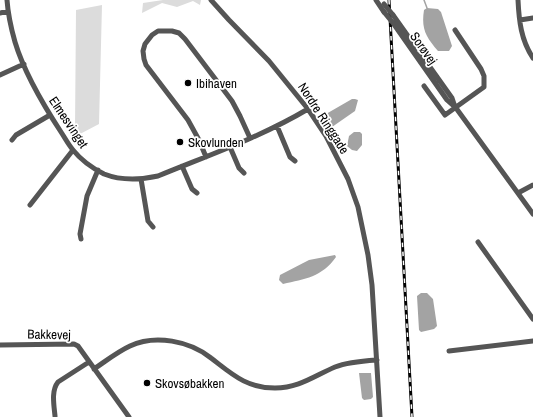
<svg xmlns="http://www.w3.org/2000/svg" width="533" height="417" font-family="'Archivo Narrow',sans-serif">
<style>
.green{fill:#dcdcdc}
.water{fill:#a3a3a3}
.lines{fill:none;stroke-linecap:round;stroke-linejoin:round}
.stream{stroke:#a3a3a3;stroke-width:1.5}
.minor{stroke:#555;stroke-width:5}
.rail-casing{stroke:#000;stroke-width:3}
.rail{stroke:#fff;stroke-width:1.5;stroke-dasharray:4.5;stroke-linecap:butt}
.minor-bridge{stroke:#555;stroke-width:5}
.poi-dot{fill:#000;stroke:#fff;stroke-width:1.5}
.labels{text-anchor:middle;stroke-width:3.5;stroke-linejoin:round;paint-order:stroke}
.street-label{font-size:13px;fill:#000;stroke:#fff}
.poi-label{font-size:13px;fill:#000;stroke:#fff;text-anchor:start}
</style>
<rect width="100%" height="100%" fill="#fff"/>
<!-- green -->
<path class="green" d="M 163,0 L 201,0 L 200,5 L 193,1 L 177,7 L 162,3 L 142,13 L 143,3 Z
M 102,5 L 99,124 L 80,134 L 75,128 L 76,10 Z"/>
<!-- water -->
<path class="water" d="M 427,8 L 438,9 L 441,12 L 452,46 L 449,51 L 438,51 C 426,37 421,29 424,10 Z
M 352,99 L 355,99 L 358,100 L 355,111 L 332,127 L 326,114 Z
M 354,132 L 360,132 L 362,134 L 362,145 L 357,151 L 352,150 L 347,146 L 349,136 Z
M 335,255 L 336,257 C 322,277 305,279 283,284 L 279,280 L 280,275 L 309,260 Z
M 421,293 L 427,293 L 433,299 L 437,326 L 434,329 L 421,332 L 419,330 L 417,296 Z
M 359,373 L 371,373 L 373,397 L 371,399 L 364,400 L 362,398 Z"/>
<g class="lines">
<!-- stream -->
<path class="stream" d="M 424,0 L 427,8"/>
<!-- minor -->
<path class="minor" d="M 7,0 C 8,14 11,28 15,42 C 24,72 44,106 61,132 C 65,138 68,144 73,150 C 81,160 92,168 104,174 C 122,181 140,180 158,176 C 209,155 261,137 308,109
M 211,0 L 229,20 L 269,61 L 308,109 L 326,136 L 348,179 L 358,207 L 368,255 L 372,285 L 380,417
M 376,0 L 384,12
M 518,0 C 519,21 521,40 533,58
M 0,13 L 8,11
M 393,15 L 452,98 L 455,107
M 520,20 L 533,18
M 393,23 L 447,100 L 456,108 L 533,214
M 0,75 L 24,64
M 424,86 L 445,115 L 484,87 L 484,76 L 481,69 L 455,30
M 277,126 L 290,157 L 295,161
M 12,140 L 16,135 L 50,115
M 230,147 L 239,168 L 244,173
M 206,157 L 199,140 L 188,120 L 146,65 L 144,59 L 143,51 L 145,44 L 152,35 L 158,31 L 172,31 L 179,33 L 185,39 L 232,101 L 240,116 L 250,138
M 182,166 L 192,189 L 197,193
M 141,179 L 148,221 L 153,227
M 518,193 L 533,185
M 30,205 L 73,150
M 81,239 L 80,234 L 87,196 L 98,170
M 478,242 L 533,319
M 0,345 L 74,344 L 78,346 L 129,417
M 449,351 L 533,341
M 94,369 C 106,361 117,352 130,346 C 155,334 190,341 211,358 C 232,374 246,388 275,388 C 299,388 314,376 335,367 C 348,362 363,361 377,360
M 55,416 C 54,405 51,391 58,382 L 89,362"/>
<!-- rail casing -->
<g class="rail-casing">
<path id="rail" d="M 389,0 L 412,417"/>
</g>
<!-- rail -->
<use href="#rail" class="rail"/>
<!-- minor-bridge -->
<path class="minor-bridge" d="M 384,4 L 393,15
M 384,12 L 393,23"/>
</g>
<!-- markers -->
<g class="poi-dot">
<circle cx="188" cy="83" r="4"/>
<circle cx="180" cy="142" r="4"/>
<circle cx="147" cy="383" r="4"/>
</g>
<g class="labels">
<!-- street labels -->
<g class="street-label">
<text transform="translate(424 48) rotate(55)" y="5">Sorøvej</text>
<text transform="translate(324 118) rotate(57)" y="5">Nordre Ringgade</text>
<text transform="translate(69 122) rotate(56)" y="5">Elmesvinget</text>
<text transform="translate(49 334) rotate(1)" y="5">Bakkevej</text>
</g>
<!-- poi labels -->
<g class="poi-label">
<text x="196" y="88">Ibihaven</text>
<text x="188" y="147">Skovlunden</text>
<text x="155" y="388">Skovsøbakken</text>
</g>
</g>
</svg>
